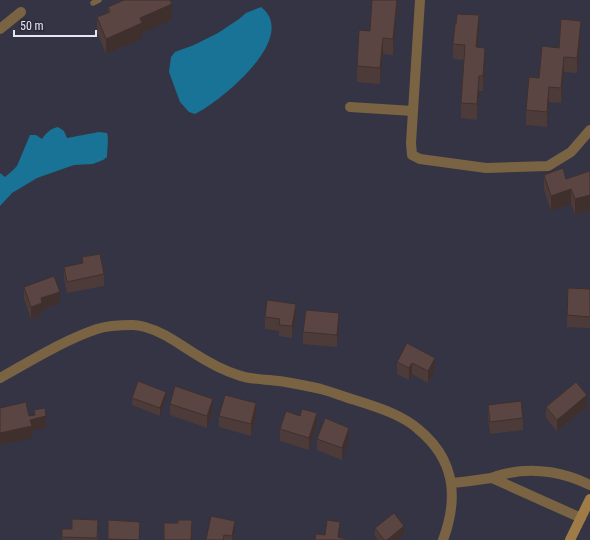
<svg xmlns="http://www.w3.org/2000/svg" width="590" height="540" font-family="'Roboto Condensed',sans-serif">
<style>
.water{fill:#187396}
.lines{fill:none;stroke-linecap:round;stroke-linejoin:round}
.lane{stroke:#796343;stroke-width:5.5}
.street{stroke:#796343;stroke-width:10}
.secondary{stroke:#9e7b47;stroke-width:10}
.wall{fill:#4d3b39}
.shaded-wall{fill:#3f302e}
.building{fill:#5a4542;stroke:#3f302e}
</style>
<rect width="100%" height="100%" fill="#343445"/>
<!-- water -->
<path class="water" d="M 261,7 C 300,37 221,101 195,114 L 189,112 L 180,102 L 169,72 L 171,57 L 175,52 L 194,45 L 218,33 L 239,19 L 246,13 Z
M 58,127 L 64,131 L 67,138 L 99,132 L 107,133 C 109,139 107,150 107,157 L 103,160 L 93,164 L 74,165 L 37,178 L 12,193 L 0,206 L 0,173 L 5,177 L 12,171 L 17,166 L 30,135 L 36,135 L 42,139 C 47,132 50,129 58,127 Z"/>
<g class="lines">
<!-- lane -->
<path class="lane" d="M 93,3 L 99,0"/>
<!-- street -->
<path class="street" d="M 420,0 L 411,143 L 412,155 L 420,159 L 486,168 L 548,166 L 571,152 L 590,130
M 0,29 L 21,12
M 350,107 L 413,111
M 0,378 C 31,361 64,340 97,329 C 106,326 123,325 133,325 C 137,325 141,326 145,327 C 163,332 176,342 192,352 C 206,361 222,370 238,375 C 251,380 265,379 279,381 C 293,383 307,386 321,389 C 332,392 344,397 355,400 C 376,407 401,414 418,429 C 455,459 459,497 443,540
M 492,478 L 581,518
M 452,483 C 465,482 478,480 491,478 C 497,476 503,474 509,473 C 536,467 566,473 590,485"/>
<!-- secondary -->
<path class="secondary" d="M 570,540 L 590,499"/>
</g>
<!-- wall -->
<path class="wall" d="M 372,0 L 398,0 L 393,55 L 383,54 L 380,84 L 357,82 L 357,66 L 370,31 Z
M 108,7 L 172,20 L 142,33 L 142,39 L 106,54 L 97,32 L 97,17 L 108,12 Z
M 479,31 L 477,47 L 485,63 L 483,91 L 479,91 L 477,120 L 461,118 L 461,103 L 464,60 L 453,59 L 453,44 Z
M 581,36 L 577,73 L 564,72 L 561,103 L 549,102 L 547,127 L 526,125 L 526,110 L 539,78 L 559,48 Z
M 590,171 L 590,210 L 575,215 L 571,204 L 551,211 L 544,190 L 544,175 L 566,179 Z
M 82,257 L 104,274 L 104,286 L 67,293 L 64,279 L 64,267 L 82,264 Z
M 24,287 L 60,303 L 42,310 L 42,315 L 31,319 L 24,299 Z
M 590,289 L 590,328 L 567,327 L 567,315 Z
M 296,315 L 292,338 L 279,336 L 279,331 L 265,329 L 265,317 Z
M 339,325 L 337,347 L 303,344 L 303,332 Z
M 435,358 L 435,369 L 428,383 L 412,374 L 409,380 L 397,374 L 397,362 Z
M 132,398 L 166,399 L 160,416 L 132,405 Z
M 170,404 L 213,411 L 207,428 L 170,415 Z
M 488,405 L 523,418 L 523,430 L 490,434 L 488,417 Z
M 546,407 L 587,407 L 557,431 L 546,418 Z
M 256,415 L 251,436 L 219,427 L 219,416 Z
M 317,425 L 309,450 L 280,441 L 280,429 Z
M 317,439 L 349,440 L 342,460 L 317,450 Z
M 211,516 L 235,533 L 233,540 L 206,540 Z
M 98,520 L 98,540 L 62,540 L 62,529 L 72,529 Z
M 375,528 L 404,534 L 397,540 L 378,540 L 375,536 Z"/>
<!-- shaded-wall -->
<path class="shaded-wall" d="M 397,0 L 398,0 L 393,55 L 393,39 Z
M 172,4 L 172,20 L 142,33 L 142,39 L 106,54 L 106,39 L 140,18 Z
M 479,15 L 479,31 L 476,62 L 476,47 Z
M 581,21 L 581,36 L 577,73 L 577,58 Z
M 383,38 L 383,54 L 380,84 L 380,68 Z
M 485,48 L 485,63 L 483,91 L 483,76 Z
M 564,57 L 564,72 L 561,103 L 561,88 Z
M 479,76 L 479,91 L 477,120 L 477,104 Z
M 549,87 L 549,102 L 547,127 L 547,112 Z
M 571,189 L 571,204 L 551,211 L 551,196 Z
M 590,195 L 590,210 L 575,215 L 575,199 Z
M 60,292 L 60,303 L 42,310 L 42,315 L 31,319 L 31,307 L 41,298 Z
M 296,304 L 296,315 L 292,338 L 292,326 Z
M 339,313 L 339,325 L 337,347 L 337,335 Z
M 435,358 L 435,369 L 428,383 L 428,371 Z
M 412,363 L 412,374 L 409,380 L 409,368 Z
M 166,392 L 166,399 L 160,416 L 160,408 Z
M 587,395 L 587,407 L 557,431 L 557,420 Z
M 213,399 L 213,411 L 207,428 L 207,416 Z
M 256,403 L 256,415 L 251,436 L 251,424 Z
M 317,413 L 317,425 L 309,450 L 309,438 Z
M 46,416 L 46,428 L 32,431 L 32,438 L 0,445 L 0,433 L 30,420 Z
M 349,428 L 349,440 L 342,460 L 342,448 Z
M 235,521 L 235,533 L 233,540 L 232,540 L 232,536 Z
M 340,522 L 340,530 L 339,540 L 338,537 Z
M 404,526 L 404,534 L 397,540 L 387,540 Z"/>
<!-- building -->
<path class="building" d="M 124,0 L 170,0 L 172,4 L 140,18 L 142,23 L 106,39 L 97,17 L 110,12 L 108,7 Z
M 372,0 L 397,0 L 393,39 L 383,38 L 380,68 L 357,66 L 359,30 L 370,31 Z
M 457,14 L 479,15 L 476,47 L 485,48 L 483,76 L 479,76 L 477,104 L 461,103 L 465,45 L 453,44 L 455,24 L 456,24 Z
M 561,19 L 581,21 L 577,58 L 564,57 L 561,88 L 549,87 L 547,112 L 526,110 L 529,77 L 539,78 L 542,46 L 559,48 Z
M 563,168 L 566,179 L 590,171 L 590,195 L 575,199 L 571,189 L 551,196 L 544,175 Z
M 100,254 L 104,274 L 67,282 L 64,267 L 83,263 L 82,257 Z
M 54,276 L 60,292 L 41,298 L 42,303 L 31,307 L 24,287 Z
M 568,288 L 590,289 L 590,317 L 567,315 Z
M 267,300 L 296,304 L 292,326 L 279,325 L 280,319 L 265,317 Z
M 306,310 L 339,313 L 337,335 L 303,332 Z
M 407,343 L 435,358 L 428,371 L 412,363 L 409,368 L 397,362 Z
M 138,381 L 166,392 L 160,408 L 132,398 Z
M 576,382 L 587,395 L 557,420 L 546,407 Z
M 175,386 L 213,399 L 207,416 L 170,404 Z
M 225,395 L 256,403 L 251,424 L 219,416 Z
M 521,401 L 523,418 L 490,422 L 488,405 Z
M 26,402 L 29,416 L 35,415 L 34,410 L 45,408 L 46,416 L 30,420 L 32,426 L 0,433 L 0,408 Z
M 302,409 L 317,413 L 309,438 L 280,429 L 286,411 L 300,416 Z
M 325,418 L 349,428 L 342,448 L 317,439 Z
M 394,513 L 404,526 L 387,540 L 384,540 L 375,528 Z
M 211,516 L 235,521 L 232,536 L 224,535 L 223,540 L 206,540 Z
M 72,519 L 98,520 L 97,538 L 62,537 L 62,529 L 72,529 Z
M 108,520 L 140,522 L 139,540 L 108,539 Z
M 178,520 L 192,520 L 191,540 L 164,540 L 164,523 L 178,523 Z
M 327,520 L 340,522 L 338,537 L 347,539 L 347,540 L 315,540 L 316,534 L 325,535 Z"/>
<!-- scale -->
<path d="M14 30v6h82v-6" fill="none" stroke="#e6e6f1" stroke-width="2"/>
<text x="20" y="30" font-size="12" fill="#e6e6f1" stroke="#2a2a3a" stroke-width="3" paint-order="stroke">50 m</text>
</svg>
